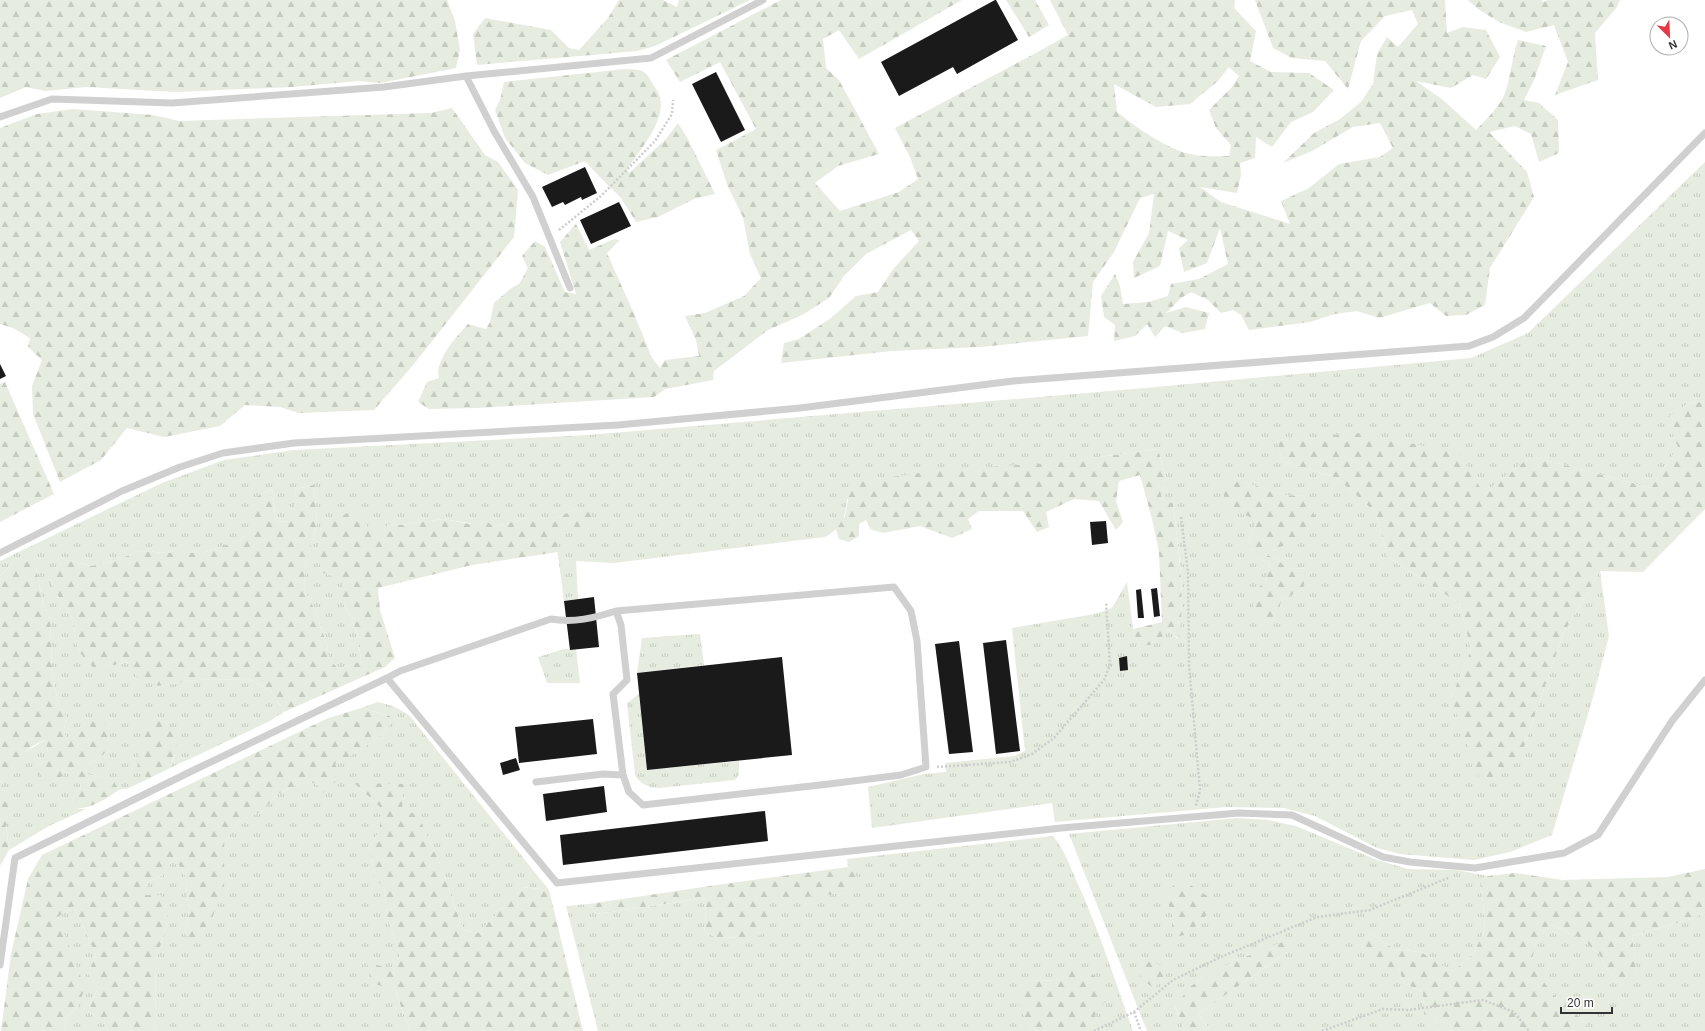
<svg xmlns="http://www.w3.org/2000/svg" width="1705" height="1031" font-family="Arial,sans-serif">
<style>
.grass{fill:url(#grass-tufts);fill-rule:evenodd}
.forest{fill:url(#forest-firs);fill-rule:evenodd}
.building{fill:#1a1a1a}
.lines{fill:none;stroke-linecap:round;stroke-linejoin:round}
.path{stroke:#cdcdcd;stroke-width:2.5;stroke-dasharray:2 2;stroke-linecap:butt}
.service{stroke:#d0d0d0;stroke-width:7}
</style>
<defs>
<pattern id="grass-tufts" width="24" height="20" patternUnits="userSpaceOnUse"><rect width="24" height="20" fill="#e6ecdf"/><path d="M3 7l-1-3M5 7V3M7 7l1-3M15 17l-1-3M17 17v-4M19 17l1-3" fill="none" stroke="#c6cbc0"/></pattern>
<pattern id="forest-firs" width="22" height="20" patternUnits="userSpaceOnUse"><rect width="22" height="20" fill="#e6ecdf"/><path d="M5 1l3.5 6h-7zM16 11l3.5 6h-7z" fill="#c6cbc0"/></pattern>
</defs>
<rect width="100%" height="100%" fill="#fff"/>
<!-- grass -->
<path class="grass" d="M 1705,162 L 1705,401 L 1687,404 L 1678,447 L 1651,488 L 1531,456 L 1484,494 L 1360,434 L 1277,440 L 1282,461 L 1337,478 L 1376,513 L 1388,557 L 1460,604 L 1471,650 L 1451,698 L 1523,750 L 1563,634 L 1600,571 L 1609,636 L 1592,701 L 1552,835 L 1510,852 L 1474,860 L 1400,854 L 1377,848 L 1315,816 L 1284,808 L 1226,807 L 1055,822 L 1052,803 L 872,828 L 868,787 L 924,774 L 946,772 L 945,763 L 1014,756 L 1025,751 L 1012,628 L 1095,614 L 1112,608 L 1127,582 L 1133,629 L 1139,647 L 1167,629 L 1178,639 C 1187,594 1178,548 1173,503 L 1162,501 L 1159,482 L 1167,481 L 1158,449 L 1062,462 L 847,499 C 845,518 843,527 825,537 L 614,563 L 576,561 L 578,599 L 564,601 L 555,533 L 578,508 L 556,518 L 527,518 L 494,527 L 443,519 L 401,525 L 389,524 L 382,532 L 373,532 L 343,579 L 343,603 L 357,631 L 361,661 L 339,669 L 329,660 L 327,645 L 315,610 L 304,590 L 305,566 L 317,524 L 314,485 L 296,489 L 293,521 L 276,522 L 272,489 L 254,498 L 254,529 L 240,540 L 203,553 L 168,553 L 140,551 L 114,561 L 91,566 L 63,559 L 49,580 L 71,615 L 79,652 L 97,671 L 109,666 L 128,662 L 159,686 L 196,680 L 248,679 L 270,690 L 284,712 L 268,722 L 170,768 L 175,755 L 138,769 L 148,779 L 129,788 L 119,790 L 112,780 L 86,774 L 87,765 L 104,754 L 89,720 L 68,744 L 64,731 L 66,717 L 57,699 L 52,667 L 50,619 L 43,604 L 35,562 L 12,564 L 0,576 L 0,561 L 162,483 L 224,460 L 294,450 L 588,435 L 1145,388 L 1471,358 L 1528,333 ZM 1244,482 L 1284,495 L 1307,496 L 1289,543 L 1265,554 L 1278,560 L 1287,568 L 1311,569 L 1301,590 L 1282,600 L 1266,581 L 1270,565 L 1255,556 L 1249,543 L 1257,520 Z
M 700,634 L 704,665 L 637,673 L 642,638 Z
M 564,649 L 576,649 L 580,683 L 547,683 L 538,657 Z
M 639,694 L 647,770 L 739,761 L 739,775 L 735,780 L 660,788 C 649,788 641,785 635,775 L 627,703 Z
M 378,702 L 393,706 L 409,715 L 549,890 L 523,887 L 478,933 L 463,930 L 440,864 L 418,816 L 402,809 L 354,783 L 380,807 L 380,830 L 369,848 L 375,878 L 384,888 L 387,916 L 400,955 L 394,970 L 395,990 L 410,1031 L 154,1031 L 155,1019 L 156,960 L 167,924 L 143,895 L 148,882 L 163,875 L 174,857 L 185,875 L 189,910 L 185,935 L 224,882 L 224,843 L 237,822 L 263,811 L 277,794 L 307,781 L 318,785 L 323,794 L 334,764 C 347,758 382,738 389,726 C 390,723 390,719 390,716 L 361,708 Z
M 45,740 L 48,752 L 70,768 L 81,786 L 72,800 L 75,809 L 86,809 L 49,826 L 9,850 L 1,782 L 20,755 Z
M 1237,818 L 1268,820 L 1296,826 L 1377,860 L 1408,869 L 1456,870 L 1488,876 L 1480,884 L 1483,902 L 1485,930 L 1473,954 L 1452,972 L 1421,952 L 1394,949 L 1370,933 L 1363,944 L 1398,967 L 1404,983 L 1423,992 L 1424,1013 L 1436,1019 L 1439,1031 L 1202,1031 L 1209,1028 L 1198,1014 L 1289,951 L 1175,1007 L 1185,1031 L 1147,1031 L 1069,834 Z
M 1053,836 C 1064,849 1070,866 1077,882 C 1099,930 1115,981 1133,1031 L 1102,1031 L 1095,1015 L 1055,981 L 1033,980 L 1028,1026 L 1038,1031 L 598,1031 L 566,906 L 589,904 L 596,914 L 705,898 L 706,913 L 704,932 L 718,938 L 737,937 L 760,905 L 755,896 L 813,895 L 845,893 L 857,878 L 848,867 L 847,859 Z
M 74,906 L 96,955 L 88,973 L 98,988 L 88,1012 L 104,1022 L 108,1031 L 66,1031 L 65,1019 L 78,1006 L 58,917 Z
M 1705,912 L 1705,1031 L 1589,1031 L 1585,1022 L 1554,995 L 1530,966 L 1535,945 L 1550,924 L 1582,939 L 1599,954 L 1615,982 L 1636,972 L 1632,936 L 1694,918 Z"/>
<!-- forest -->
<path class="forest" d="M 0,0 L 447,0 L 455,21 L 460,50 L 456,68 L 380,83 L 358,81 L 292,87 L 176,92 L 86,87 L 45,91 L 26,87 L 0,98 Z
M 619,0 L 663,0 L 677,7 L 679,0 L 750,0 L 655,46 L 637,51 L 477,65 L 473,34 L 485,18 L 551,30 L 569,48 L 579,50 L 608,18 Z
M 781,0 L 962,0 L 859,59 L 839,30 L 823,39 L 826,68 L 839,80 L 879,154 L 838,166 L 815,183 L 840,211 L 899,192 L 918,179 L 910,157 L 895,128 L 1034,54 L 1068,35 L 1050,0 L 1235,0 L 1234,8 L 1256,31 L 1250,61 L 1271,72 L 1309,73 L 1334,90 L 1313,112 L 1291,122 L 1272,147 L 1256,137 L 1255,158 L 1240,163 L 1241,175 L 1237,193 L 1200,187 L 1221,202 L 1290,224 L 1281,201 L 1309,188 L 1339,164 L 1380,157 L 1393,148 L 1380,123 L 1353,127 L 1312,151 L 1283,163 L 1314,133 L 1340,119 L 1361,102 L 1373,84 L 1377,54 L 1387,37 L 1398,47 L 1418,24 L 1412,10 L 1385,16 L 1361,41 L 1348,89 L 1325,61 L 1292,58 L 1273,48 L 1255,0 L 1445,0 L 1447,33 L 1463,27 L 1486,30 L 1500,57 L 1486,79 L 1473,75 L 1451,88 L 1416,81 L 1443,100 L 1476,130 C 1485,121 1501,105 1505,93 C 1511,76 1512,57 1518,40 L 1546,46 L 1534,80 L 1524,100 L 1539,103 L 1558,120 L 1559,153 L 1539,162 L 1531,134 L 1515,126 L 1489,132 L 1527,172 L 1534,197 L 1490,268 L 1485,305 L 1466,315 L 1446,316 L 1430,303 L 1379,318 L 1357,311 L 1335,314 L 1310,322 L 1249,330 L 1241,315 L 1233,310 L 1221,313 L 1208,300 L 1191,292 L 1181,298 L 1166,313 L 1186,307 L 1209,313 L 1205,329 L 1183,333 L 1165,326 L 1155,337 L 1147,324 L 1135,336 L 1114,341 L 1115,325 L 1104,317 L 1101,296 L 1115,274 L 1120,286 L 1123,304 L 1148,302 L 1168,296 L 1171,284 L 1199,279 L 1228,264 L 1220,228 L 1207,263 L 1184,272 L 1179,248 L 1188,240 L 1168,231 L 1160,266 L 1134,278 L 1133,262 L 1149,233 L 1154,194 L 1140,198 L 1114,252 L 1093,282 L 1088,336 L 980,347 L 891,351 L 781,363 L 784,343 L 799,339 L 831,318 L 856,296 L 878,292 L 894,268 L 919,241 L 911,230 L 866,254 L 844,276 L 829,298 L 802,315 L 768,330 L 714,371 L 713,380 L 665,389 L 654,397 L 476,408 L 429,409 L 418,402 L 427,382 L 439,378 C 434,361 457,336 468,324 L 486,329 L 490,322 L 494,303 L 510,289 L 519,284 L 528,268 L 522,256 L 535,241 L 545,247 L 565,292 L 576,294 L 560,242 L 576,224 L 589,250 L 614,239 L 620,240 L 607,253 L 635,316 L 652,358 L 660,368 L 665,360 L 699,356 L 696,340 L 685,316 L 705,313 L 744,296 L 761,278 L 750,254 L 743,217 L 728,187 L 716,150 L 756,129 L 720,62 L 680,82 L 666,60 ZM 1229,67 L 1239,76 L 1232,87 L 1209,110 L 1216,128 L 1231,145 L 1229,156 C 1218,156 1205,157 1195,155 C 1169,151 1137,128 1117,112 L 1114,84 L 1156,107 L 1190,104 L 1218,81 Z
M 1006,0 L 1035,0 L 1049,25 L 1029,37 Z
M 1468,0 L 1542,0 L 1543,2 L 1548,0 L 1620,0 L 1617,7 L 1595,33 L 1598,80 L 1555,95 L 1568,62 L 1554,25 L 1526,32 L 1499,22 L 1478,9 Z
M 625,69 C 643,70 645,69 654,86 C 656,89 659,93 660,97 C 666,121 640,150 627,169 L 629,173 L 666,139 L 678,123 L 688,139 L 715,194 L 694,199 L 658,217 L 636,222 L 621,198 L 599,176 L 585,161 L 548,175 L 525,163 L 505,138 L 495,110 L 500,100 L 504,82 Z
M 452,108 L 485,155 L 498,162 L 518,190 L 514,237 L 414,364 L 374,410 L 299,413 L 280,407 L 245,405 L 220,426 L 164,437 L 127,428 L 101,460 L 60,482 L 33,414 L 32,386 L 42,360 L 28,347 L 30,338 L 13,328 L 0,324 L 0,128 L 37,114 L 73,109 L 153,115 L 179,121 L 431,113 Z
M 5,382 L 54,494 L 0,522 L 0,384 Z
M 1705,401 L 1705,509 L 1643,572 L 1600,571 L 1563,634 L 1523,750 L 1482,786 L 1451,698 L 1471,650 L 1460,604 L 1388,557 L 1376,513 L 1337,478 L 1282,461 L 1277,440 L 1360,433 L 1459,453 L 1484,494 L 1531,456 L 1651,488 L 1678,447 L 1666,418 L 1687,404 Z
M 1158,449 L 1167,481 L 1159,483 L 1162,500 L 1173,503 C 1178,548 1186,594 1179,639 L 1167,629 L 1158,643 L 1139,647 L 1133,629 L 1162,622 L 1159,552 L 1153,523 L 1140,475 L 1119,481 L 1116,501 L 1123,522 L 1116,530 L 1099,501 L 1074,499 L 1046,512 L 1049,527 L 1037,532 L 1023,511 L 979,511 L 968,519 L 972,529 L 952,538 L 920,526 L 883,533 L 870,529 L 866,520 L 859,524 L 859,536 L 849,542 L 839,539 L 836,530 L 845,516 L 851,483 L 933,471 L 1062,462 Z
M 1224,482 L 1244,482 L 1284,495 L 1307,496 L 1318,524 L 1289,543 L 1265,554 L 1278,560 L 1287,568 L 1312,569 L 1301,590 L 1282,600 L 1272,618 L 1256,618 L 1251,594 L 1266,581 L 1270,565 L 1255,556 L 1249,543 L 1257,520 L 1224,506 Z
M 314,485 L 317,524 L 305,566 L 304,590 L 315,610 L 327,645 L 329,660 L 339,669 L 361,661 L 357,631 L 343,603 L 343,579 L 323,573 L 316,551 L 326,526 L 352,510 L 373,532 L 382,532 L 389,524 L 401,525 L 443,519 L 470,524 L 483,518 L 494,527 L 527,518 L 556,518 L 578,508 L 592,514 L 589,529 L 556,533 L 558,552 L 472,565 L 378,588 L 380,610 L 395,658 L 385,667 L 284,712 L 270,690 L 248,679 L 196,680 L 159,686 L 136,676 L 128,662 L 109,666 L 97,672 L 79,652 L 71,615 L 48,581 L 63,559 L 91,566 L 114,561 L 140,551 L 168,553 L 203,553 L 240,540 L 254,529 L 254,498 L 272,489 L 276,522 L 292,521 L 296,489 Z
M 21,560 L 35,562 L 43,604 L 50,619 L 52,667 L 57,699 L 66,717 L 64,731 L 68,744 L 89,719 L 103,723 L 112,740 L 104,754 L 87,765 L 86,774 L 113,780 L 119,790 C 106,799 92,808 75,809 L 72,800 L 81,786 L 70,768 L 60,778 L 44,780 L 38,773 L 48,752 L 45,740 C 22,749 15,763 1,782 L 14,815 L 6,826 L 9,850 L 0,866 L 0,576 L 12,564 Z
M 361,708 L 390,716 C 390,719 390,723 389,726 C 382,738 347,758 335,764 L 341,777 L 322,794 L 318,785 L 307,781 L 277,794 L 263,811 L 237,822 L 224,843 L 224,882 L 212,919 L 197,940 L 185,935 L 189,910 L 185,875 L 174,857 L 163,875 L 148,882 L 144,895 L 160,895 L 168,902 L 167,924 L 156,960 L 155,1019 L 154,1031 L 108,1031 L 104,1022 L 88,1012 L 98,988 L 88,973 L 96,955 L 74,906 L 58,917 L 85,988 L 78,1006 L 65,1019 L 66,1031 L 1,1031 L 11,954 L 28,879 L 42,855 L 326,719 Z
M 156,716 C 179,735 180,740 170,768 L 148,779 L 137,769 L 145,718 Z
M 354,783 L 404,784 L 402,809 L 418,815 L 440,864 L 463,930 L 478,933 L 523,887 L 549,890 L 583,1031 L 410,1031 L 395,990 L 371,983 L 367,962 L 394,970 L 400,955 L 387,916 L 384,888 L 375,878 L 369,848 L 380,830 L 380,807 Z
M 848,867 L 858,878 L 854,886 L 845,893 L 771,900 L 755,896 L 770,919 L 762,934 L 744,942 L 737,937 L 718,938 L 704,932 L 706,913 L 705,898 L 596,914 L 589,904 L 710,886 Z
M 1705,869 L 1705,912 L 1694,918 L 1632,936 L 1636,972 L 1630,983 L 1615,982 L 1599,954 L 1582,939 L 1550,924 L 1535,945 L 1531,966 L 1554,995 L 1585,1022 L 1589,1031 L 1439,1031 L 1436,1019 L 1424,1014 L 1423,992 L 1404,983 L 1398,967 L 1379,968 L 1363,944 L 1370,933 L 1394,949 L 1421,952 L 1452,972 L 1473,954 L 1485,930 L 1483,902 L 1480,883 L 1488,876 L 1515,873 L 1563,880 L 1668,877 Z
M 1178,880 L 1192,886 L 1209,897 L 1209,913 L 1188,934 L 1177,937 L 1172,926 L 1172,914 L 1165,895 Z
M 1285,941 L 1289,951 L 1198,1014 L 1209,1028 L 1202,1031 L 1185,1031 L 1175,1006 L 1191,986 L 1230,963 Z
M 1150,961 L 1160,965 L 1165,975 L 1163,980 L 1154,988 L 1141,979 L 1139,967 Z
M 1067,969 L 1091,972 L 1108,998 L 1095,1015 L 1102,1031 L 1038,1031 L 1028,1026 L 1015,994 L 1033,980 L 1055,981 Z"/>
<!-- building -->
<path class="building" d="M 995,0 L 996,0 L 1018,40 L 957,74 L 953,67 L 899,96 L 881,62 Z
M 716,72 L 745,130 L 721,142 L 692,84 Z
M 585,167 L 597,193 L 582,200 L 581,197 L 565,205 L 563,202 L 552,207 L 542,187 Z
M 619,202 L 631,226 L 591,244 L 580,220 Z
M 0,364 L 6,376 L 0,379 Z
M 1106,521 L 1108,543 L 1092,545 L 1090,522 Z
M 1157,588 L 1160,616 L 1154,617 L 1151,589 Z
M 1141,589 L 1144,618 L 1138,618 L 1136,590 Z
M 594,597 L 599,647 L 570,650 L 564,601 Z
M 1006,640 L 1020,751 L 996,754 L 983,643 Z
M 959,641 L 973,752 L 949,754 L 935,644 Z
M 1127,656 L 1128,670 L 1120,671 L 1119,658 Z
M 782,657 L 792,755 L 647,770 L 637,673 Z
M 593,719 L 597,754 L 519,763 L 515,727 Z
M 516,758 L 520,770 L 503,775 L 500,763 Z
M 604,786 L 607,812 L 546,821 L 543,794 Z
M 765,811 L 768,841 L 563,865 L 560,835 Z"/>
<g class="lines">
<!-- path -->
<path class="path" d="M 559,230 L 601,196 L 655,141 L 672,114 L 673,100
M 1181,517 L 1188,572 L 1189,665 L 1200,790 L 1196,806
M 937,767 L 1010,762 L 1032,754 L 1054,738 L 1104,680 L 1110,665 L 1106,602
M 1134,1012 L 1141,1031
M 1094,1031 L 1134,1012 L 1173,980 L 1223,956 L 1317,917 L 1370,910 L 1448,878
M 1322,1031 L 1383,1009 L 1408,1010 L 1483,1000 L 1514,1012 L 1529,1031"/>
<!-- service -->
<path class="service" d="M 466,76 L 651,58 L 763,0
M 0,117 L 52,99 L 172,103 L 384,87 L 466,76 L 494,131 L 533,197 L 570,288
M 0,553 L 122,491 L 180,467 L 223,453 L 294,443 L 618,425 L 800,408 L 1013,381 L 1469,346 L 1493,337 L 1524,318 L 1705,133
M 616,611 L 621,625 L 627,680 L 613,694 L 623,775
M 387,678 L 400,671 L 551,619 C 574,623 594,618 616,611 L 894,587 L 911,611 L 917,641 L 926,767 L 901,775 L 829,784 L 643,805 L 629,792 L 623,775 L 603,774 L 536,782
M 0,965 L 15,858 L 196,769 L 387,678 L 557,883 L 1061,828 L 1239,813 L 1292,815 L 1383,857 L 1410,862 L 1475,868 L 1564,853 L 1598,835 L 1672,721 L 1705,680"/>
</g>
<!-- north arrow -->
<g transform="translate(1669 36) rotate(156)"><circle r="19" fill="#ffffff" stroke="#adadad"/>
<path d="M0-3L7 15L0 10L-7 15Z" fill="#e63946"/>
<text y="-6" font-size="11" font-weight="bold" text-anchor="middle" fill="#333333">N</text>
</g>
<!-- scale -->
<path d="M1561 1007v6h51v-6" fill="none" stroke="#333333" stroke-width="2"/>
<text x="1567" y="1007" font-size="12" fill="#333333" stroke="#ffffff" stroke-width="3" paint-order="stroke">20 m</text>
</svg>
